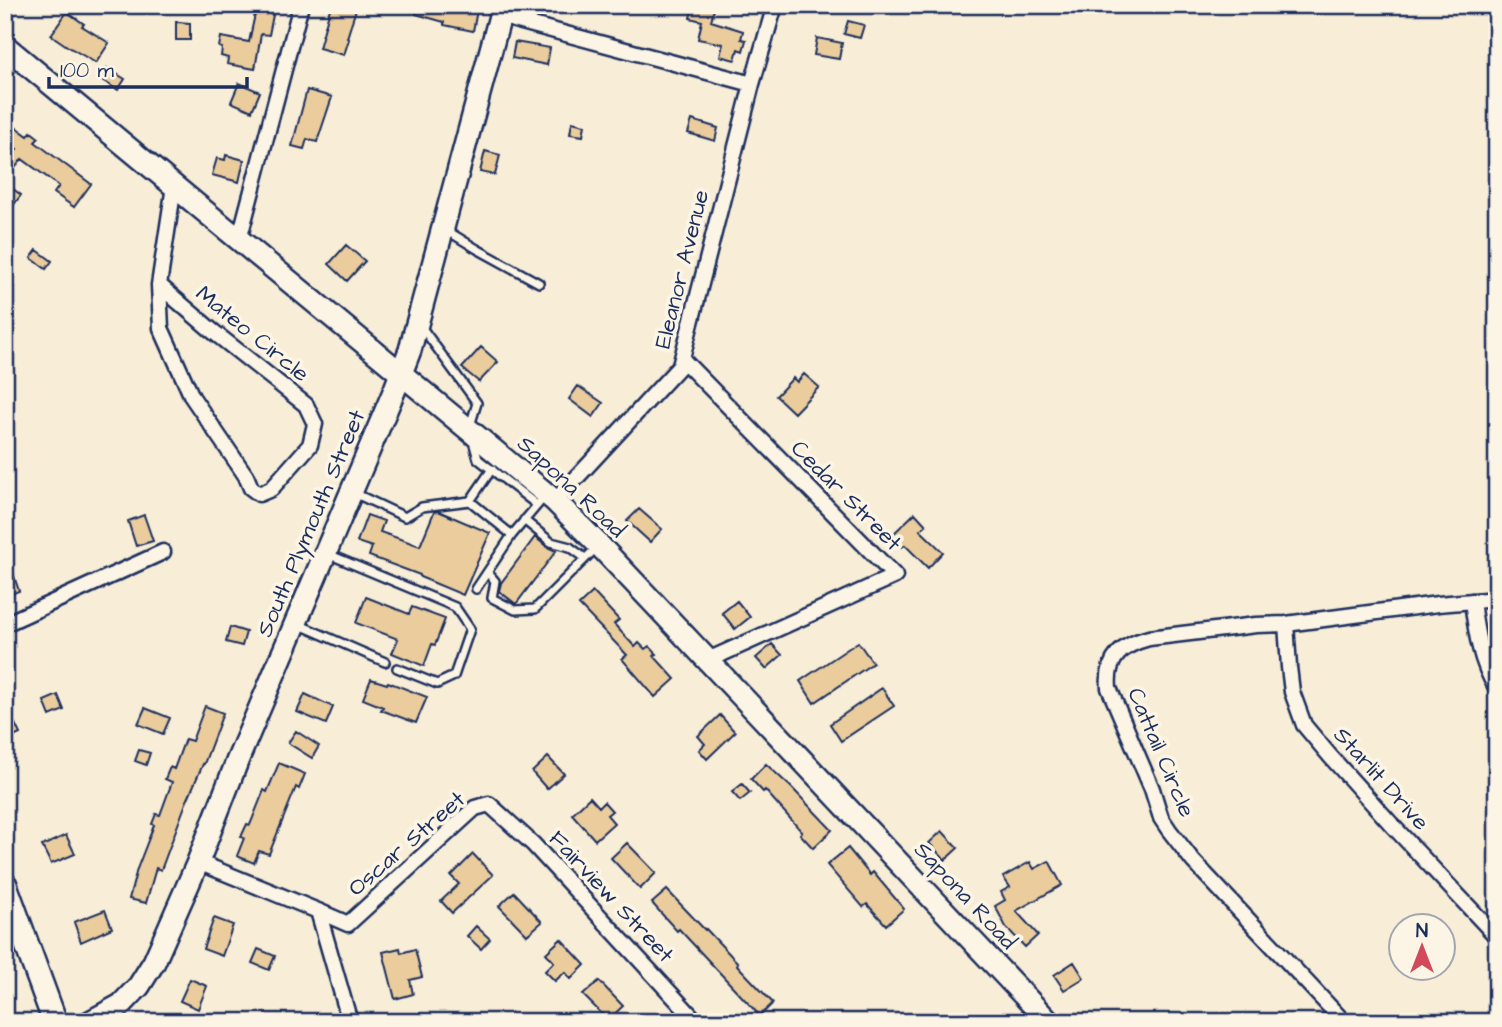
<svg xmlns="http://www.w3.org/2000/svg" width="1502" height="1027" font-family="'Architects Daughter',sans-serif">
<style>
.building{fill:#eacc9d;stroke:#1b2f5e;stroke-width:2}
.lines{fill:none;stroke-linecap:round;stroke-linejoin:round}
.lane-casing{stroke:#1b2f5e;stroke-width:12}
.street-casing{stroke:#1b2f5e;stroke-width:19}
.secondary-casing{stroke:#1b2f5e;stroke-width:26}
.primary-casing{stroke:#1b2f5e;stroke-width:28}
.lane{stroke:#fcf5e5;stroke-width:7}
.street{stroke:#fcf5e5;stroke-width:14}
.secondary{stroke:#fcf5e5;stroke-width:21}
.primary{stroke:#fcf5e5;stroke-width:23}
.labels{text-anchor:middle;stroke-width:7;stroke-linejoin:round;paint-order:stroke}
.street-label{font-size:23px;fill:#1b2f5e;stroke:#fcf5e5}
</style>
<rect width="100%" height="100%" fill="#f8edd7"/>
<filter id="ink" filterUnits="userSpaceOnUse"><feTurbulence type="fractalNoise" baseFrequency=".0143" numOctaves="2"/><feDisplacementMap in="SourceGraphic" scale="14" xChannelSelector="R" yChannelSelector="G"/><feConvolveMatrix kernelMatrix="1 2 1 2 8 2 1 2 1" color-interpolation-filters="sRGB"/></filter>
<g filter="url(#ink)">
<!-- building -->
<path class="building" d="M 257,5 L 271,5 L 270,14 L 273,15 L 269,35 L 261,34 L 255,69 L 227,64 L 228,58 L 221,56 L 222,48 L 219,47 L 221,37 L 249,42 Z
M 331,5 L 344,5 L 356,9 L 347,38 L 349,39 L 344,55 L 319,48 Z
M 418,5 L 437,5 L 447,8 L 447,5 L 478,5 L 473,31 L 444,25 L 444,22 L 416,14 Z
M 693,5 L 715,5 L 711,21 L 743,31 L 741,39 L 746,40 L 743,51 L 738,49 L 735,60 L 720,56 L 723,44 L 698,39 L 702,21 L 690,18 Z
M 67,12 L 84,24 L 82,26 L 109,43 L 96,63 L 67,46 L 51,35 Z
M 848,21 L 864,25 L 860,38 L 844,34 Z
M 176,22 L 190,23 L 190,40 L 176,40 Z
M 817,38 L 842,43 L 839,59 L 814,55 Z
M 515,42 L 550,48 L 547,65 L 512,58 Z
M 107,68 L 125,79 L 118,90 L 100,79 Z
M 239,83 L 260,92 L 252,111 L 231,102 Z
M 307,90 L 332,97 L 317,142 L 307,139 L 304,149 L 292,146 Z
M 692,120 L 718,128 L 715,141 L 688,133 Z
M 572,122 L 585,125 L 583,136 L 570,134 Z
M 17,128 L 28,136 L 31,132 L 39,138 L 35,142 L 91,184 L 74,207 L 54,193 L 59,186 L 22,159 L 15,168 L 8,162 L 17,149 L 7,141 Z
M 485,151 L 500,155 L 495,175 L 480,172 Z
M 226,155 L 244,160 L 239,182 L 212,175 L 217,158 L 225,160 Z
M 5,183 L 21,195 L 12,207 L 5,202 Z
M 346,245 L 365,261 L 347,281 L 329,264 Z
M 37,250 L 52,261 L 46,269 L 31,258 Z
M 481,347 L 498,362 L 479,382 L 462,368 Z
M 804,374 L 819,387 L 794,413 L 776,396 L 793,378 L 797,382 Z
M 578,386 L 603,403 L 593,417 L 569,399 Z
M 639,509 L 662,529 L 650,542 L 627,521 Z
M 438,511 L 490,533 L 463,595 L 420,577 L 420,575 L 369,556 L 372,547 L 357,542 L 367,515 L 384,521 L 380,532 L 420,546 L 434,512 Z
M 915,513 L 926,525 L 920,530 L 943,552 L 928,568 L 905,545 L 902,547 L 891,536 Z
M 144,515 L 153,541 L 136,546 L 128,521 Z
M 535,537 L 547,547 L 556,551 L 516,604 L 499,591 L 501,583 Z
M 7,556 L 19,591 L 5,596 L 5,557 Z
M 593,592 L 619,620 L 614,624 L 635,647 L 639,643 L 645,649 L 649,646 L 657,654 L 654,656 L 675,679 L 655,697 L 622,659 L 627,655 L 579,605 Z
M 366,597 L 409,614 L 412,607 L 445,619 L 435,645 L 432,644 L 424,666 L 392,653 L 398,639 L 356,623 Z
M 737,601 L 750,617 L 735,629 L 722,613 Z
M 230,627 L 246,632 L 242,646 L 226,642 Z
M 858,642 L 873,663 L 814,703 L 800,681 Z
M 772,644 L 782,655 L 766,669 L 756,658 Z
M 371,679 L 387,684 L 388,682 L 427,697 L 416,723 L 381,710 L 383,707 L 363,699 Z
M 882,688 L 894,706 L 841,741 L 830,724 Z
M 305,694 L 333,707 L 326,724 L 297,712 Z
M 58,695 L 64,710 L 50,716 L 44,701 Z
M 5,703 L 20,734 L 5,741 Z
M 205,706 L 223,713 L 204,764 L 203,764 L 186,803 L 161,870 L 156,868 L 146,903 L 129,899 L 137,869 L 154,825 L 152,824 L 156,814 L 160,815 L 172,782 L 165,779 L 170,767 L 174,769 L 185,739 L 192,741 Z
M 145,708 L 170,718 L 163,734 L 138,724 Z
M 720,715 L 735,732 L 707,759 L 699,750 L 705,744 L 698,736 Z
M 296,731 L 319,746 L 312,758 L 288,743 Z
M 139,750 L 150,753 L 146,765 L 135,761 Z
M 548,757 L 564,774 L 547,789 L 532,772 Z
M 279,763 L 305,774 L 299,789 L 296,787 L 269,854 L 259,851 L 254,863 L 237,856 L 244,838 L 241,837 L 247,824 L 250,825 L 264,790 L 267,792 Z
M 766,764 L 792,788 L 832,830 L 813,848 L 800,834 L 802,832 L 765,790 L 763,792 L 751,779 Z
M 742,784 L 750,793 L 740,801 L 732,792 Z
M 590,797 L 599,807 L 604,802 L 612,811 L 607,815 L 614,823 L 595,840 L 572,814 Z
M 942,831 L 958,848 L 945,860 L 929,843 Z
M 66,835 L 75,854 L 51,864 L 42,846 Z
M 627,843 L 656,873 L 640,889 L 611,858 Z
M 848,848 L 870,875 L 873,872 L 904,909 L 886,925 L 867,904 L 863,907 L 827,865 Z
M 473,854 L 493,875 L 452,913 L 441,901 L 459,884 L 451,876 Z
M 1049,861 L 1062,885 L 1016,911 L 1038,935 L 1025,947 L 1006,927 L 995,906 L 1005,900 L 1001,892 L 1010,887 L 1003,877 L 1030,862 L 1034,869 Z
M 667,890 L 705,930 L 706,929 L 738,963 L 737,965 L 773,1003 L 760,1016 L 679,929 L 677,931 L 652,903 Z
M 514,892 L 542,922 L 527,935 L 499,906 Z
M 105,910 L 112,928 L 81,942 L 74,922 Z
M 214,918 L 233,925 L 222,956 L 203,949 Z
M 476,926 L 490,939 L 481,949 L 467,936 Z
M 561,939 L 585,965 L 571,979 L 565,972 L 555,981 L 545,971 L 554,962 L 546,953 Z
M 400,948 L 401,953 L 415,949 L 422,977 L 410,980 L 413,994 L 395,999 L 383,952 Z
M 258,949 L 275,956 L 269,970 L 252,963 Z
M 1074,962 L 1084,978 L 1064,990 L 1054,975 Z
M 190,979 L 207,986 L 198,1009 L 180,1001 Z
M 599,981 L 623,1006 L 608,1020 L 583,995 Z"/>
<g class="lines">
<!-- lane casing -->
<g class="lane-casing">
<path id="lane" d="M 446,230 L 477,249 L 539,283
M 420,325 L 477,403 L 470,426
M 473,441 L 478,459 L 537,505
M 352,492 L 405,517 L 422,507 L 470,501 L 512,535 L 546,495
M 470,501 L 492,469
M 524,520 L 551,542 L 570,547 L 585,558
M 328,554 L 455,607 L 470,629 L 454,676 L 437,684 L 397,668
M 488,573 L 495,581 L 492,598 L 515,610 L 535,609 L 598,546
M 476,589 L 512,535
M 300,625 L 385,662"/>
</g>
<!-- street casing -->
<g class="street-casing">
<path id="street" d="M 499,16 L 752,84
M 239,240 L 301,5
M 159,285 L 210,329 L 306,405 L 315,424 L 310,445 L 271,489 L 259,494 L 251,488 L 246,476 L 192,397 L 161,328 L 159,285 L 174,186
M 682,359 L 895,576 L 708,660
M 555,501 L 680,366 L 752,84 L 775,5
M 1472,601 C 1476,632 1480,662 1497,689
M 5,624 L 163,552
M 1286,624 L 1289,667 L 1292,692 L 1304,725 L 1330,756 L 1392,825 L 1497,937
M 198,862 L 318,911 L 350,1022
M 318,911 L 348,924 L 475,808 L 489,804 L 533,844 L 697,1022
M 1344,1022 L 1193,861 L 1169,830 L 1161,818 L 1152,789 L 1109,688 C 1106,658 1122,645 1149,638 L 1256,625 L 1286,624 L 1438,604 L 1497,599"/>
</g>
<!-- secondary casing -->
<g class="secondary-casing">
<path id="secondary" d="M 5,46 L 555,501 L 599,545 L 1049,1022
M 90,1022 L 121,1005 L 139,986 L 154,962 L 198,862 L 238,759 L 395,389 L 410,350 L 503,5"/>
</g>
<!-- primary casing -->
<g class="primary-casing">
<path id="primary" d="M 5,885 L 55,1022"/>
</g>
<!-- lane -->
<use href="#lane" class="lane"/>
<!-- street -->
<use href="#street" class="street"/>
<!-- secondary -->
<use href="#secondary" class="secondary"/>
<!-- primary -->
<use href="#primary" class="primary"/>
</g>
</g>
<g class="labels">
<!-- street labels -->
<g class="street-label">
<text transform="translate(681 269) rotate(-76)" y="8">Eleanor Avenue</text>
<text transform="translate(253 333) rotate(39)" y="8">Mateo Circle</text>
<text transform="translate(572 486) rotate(43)" y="8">Sapona Road</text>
<text transform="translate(847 495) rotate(45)" y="8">Cedar Street</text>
<text transform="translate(310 523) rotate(-67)" y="8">South Plymouth Street</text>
<text transform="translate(1162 752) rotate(67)" y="8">Cattail Circle</text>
<text transform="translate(1382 778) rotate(48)" y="8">Starlit Drive</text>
<text transform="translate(406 843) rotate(-41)" y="8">Oscar Street</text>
<text transform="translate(966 895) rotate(47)" y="8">Sapona Road</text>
<text transform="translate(612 896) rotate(47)" y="8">Fairview Street</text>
</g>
</g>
<!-- margin -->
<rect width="1502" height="1027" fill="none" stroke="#fcf5e5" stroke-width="28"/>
<rect x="14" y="14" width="1474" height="999" fill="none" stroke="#1b2f5e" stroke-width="2.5" filter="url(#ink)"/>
<!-- north arrow -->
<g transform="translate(1422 947)"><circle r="33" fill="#fcf5e5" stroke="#a2a6af" stroke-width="2"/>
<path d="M0-5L12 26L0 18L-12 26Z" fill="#d1495b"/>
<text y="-10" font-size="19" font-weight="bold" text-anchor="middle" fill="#1b2f5e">N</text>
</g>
<!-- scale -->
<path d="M49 77v10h198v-10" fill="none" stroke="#1b2f5e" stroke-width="3.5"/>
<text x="60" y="77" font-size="21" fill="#1b2f5e" stroke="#fcf5e5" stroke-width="5" paint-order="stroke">100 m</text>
</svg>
